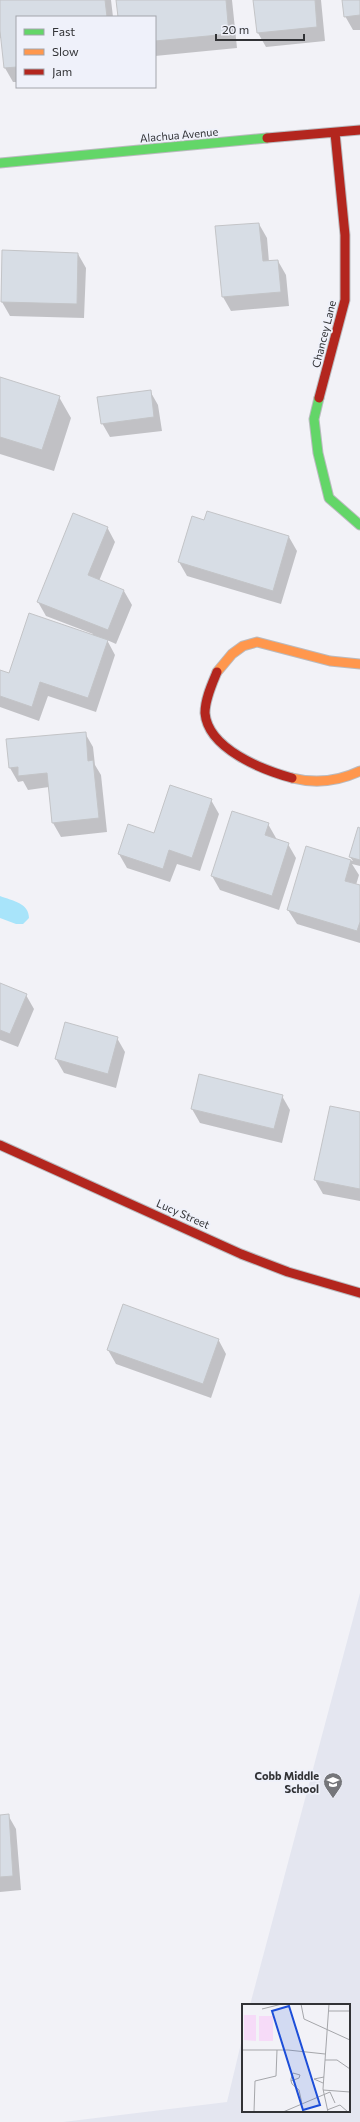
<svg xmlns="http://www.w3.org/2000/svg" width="360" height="2122" font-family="Commissioner,sans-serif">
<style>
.built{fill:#e4e6f0}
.water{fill:#a8e4fa}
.shadow{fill:#0003}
.building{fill:#d7dde5;stroke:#c3c4c7}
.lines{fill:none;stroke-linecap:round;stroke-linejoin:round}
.fast-casing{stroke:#babbbf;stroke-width:11}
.slow-casing{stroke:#babbbf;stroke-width:11}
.jam-casing{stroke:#babbbf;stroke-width:11}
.fast{stroke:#63d668;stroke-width:9}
.slow{stroke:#ff974d;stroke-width:9}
.jam{stroke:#b3261e;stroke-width:9}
.labels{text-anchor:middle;stroke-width:3.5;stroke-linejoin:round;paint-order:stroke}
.street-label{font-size:11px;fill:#323336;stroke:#eff1fa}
.poi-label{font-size:11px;font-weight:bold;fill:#323336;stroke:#eff1fa;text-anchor:end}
.inset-road{fill:none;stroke:#a5a6aa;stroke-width:1}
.view{fill:#1d4ed8;fill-opacity:0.15;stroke:#1d4ed8;stroke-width:2}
.inset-edge{fill:none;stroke:#323336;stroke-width:2}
</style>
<rect width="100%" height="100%" fill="#f2f2f7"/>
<!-- built -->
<path class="built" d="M 360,1593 L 360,2122 L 63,2122 L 227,2102 L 243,2035 L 243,2111 L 349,2111 L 349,2005 L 250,2005 Z"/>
<!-- water -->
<path class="water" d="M 0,896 C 13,901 29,903 29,918 L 23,924 L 16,924 L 0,918 Z"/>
<!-- shadow -->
<path class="shadow" d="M 0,0 L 111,0 L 113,17 L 17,17 L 17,82 L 13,82 L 5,68 L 2,38 L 0,38 Z
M 117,0 L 232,0 L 237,48 L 155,56 L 155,17 L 119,17 Z
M 254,0 L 321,0 L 325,41 L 266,47 L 258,33 Z
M 343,0 L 360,0 L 360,30 L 353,30 L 345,16 Z
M 259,224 L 267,238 L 269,262 L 278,261 L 286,275 L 289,306 L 231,311 L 223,297 L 216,227 Z
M 78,254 L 86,268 L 84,318 L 10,316 L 2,302 Z
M 0,378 L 59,397 L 71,418 L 54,471 L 0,454 Z
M 150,391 L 158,405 L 162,431 L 110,437 L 102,423 Z
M 205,521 L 289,537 L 297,551 L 281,604 L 187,576 L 179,562 Z
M 107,527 L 115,542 L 99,581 L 124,591 L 132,605 L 116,644 L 107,640 L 115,655 L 96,712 L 48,696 L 39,721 L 0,707 L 0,671 L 10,674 L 92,636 L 93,634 L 46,616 L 38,602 Z
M 85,733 L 93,747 L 95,765 L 101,775 L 107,832 L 61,837 L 53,823 L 49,787 L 28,790 L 23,781 L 18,782 L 10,768 Z
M 211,800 L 219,814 L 200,871 L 177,864 L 170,882 L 127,868 L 119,854 Z
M 268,824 L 276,838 L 276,840 L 288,844 L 296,858 L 279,910 L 220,890 L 212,876 Z
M 360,829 L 360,866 L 352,864 L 359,875 L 356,885 L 360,886 L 360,943 L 297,924 L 288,910 L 307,848 L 353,861 L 350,857 Z
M 0,984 L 26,995 L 34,1009 L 18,1047 L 0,1040 Z
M 117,1038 L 125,1052 L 116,1088 L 64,1073 L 56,1059 Z
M 282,1096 L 290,1110 L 282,1143 L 200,1123 L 192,1109 Z
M 360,1113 L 360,1201 L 323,1194 L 315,1180 Z
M 218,1339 L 226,1354 L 211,1398 L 116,1364 L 108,1350 Z
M 8,1815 L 16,1829 L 21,1890 L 0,1892 L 0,1816 Z"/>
<!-- building -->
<path class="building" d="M 0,0 L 105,0 L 107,17 L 17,17 L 17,67 L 4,68 L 0,31 Z
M 116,0 L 226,0 L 229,34 L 155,41 L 155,17 L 118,17 Z
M 253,0 L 315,0 L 317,27 L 257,33 Z
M 342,0 L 360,0 L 360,15 L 344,17 Z
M 259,223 L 263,261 L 278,260 L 281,292 L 222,297 L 215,226 Z
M 2,250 L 78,253 L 77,304 L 1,302 Z
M 0,377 L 60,396 L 42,450 L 0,437 Z
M 151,390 L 154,417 L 101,424 L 97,397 Z
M 207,511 L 289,536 L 273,591 L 178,562 L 192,516 L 204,520 Z
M 73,513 L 108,527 L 88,575 L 124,590 L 108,630 L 37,602 Z
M 29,613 L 108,640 L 88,698 L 40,682 L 32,707 L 0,696 L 0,670 L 9,673 Z
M 86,732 L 88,761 L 93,760 L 99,818 L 52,823 L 47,773 L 18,776 L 18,767 L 9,768 L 6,739 Z
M 170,785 L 212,799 L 192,858 L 169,850 L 163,869 L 118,854 L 128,824 L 154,833 Z
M 232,811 L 269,823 L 265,835 L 289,843 L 272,896 L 211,876 Z
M 358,827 L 360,828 L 360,860 L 349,857 Z
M 306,846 L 351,860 L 345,881 L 360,885 L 360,922 L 357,931 L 287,910 Z
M 0,983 L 27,994 L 10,1034 L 0,1030 Z
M 65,1022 L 118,1037 L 108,1074 L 55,1059 Z
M 199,1074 L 283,1095 L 274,1129 L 191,1109 Z
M 330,1106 L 360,1112 L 360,1189 L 314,1180 Z
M 123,1304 L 219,1339 L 203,1384 L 107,1350 Z
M 9,1814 L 13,1876 L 0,1877 L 0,1815 Z"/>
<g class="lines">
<!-- fast casing -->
<g class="fast-casing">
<path id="fast" d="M 0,163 L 267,138
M 319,398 L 314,419 L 318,453 L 329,498 L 360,525"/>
</g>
<!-- slow casing -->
<g class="slow-casing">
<path id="slow" d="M 217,672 L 232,654 L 243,646 L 257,642 L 330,661 L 360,664
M 292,778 C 316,784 337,782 360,771"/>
</g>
<!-- jam casing -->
<g class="jam-casing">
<path id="jam" d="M 267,138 L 360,130
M 319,398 L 345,300 L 345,235 L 335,133
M 217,672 C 212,684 205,699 205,713 C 208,749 263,770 292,778
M 0,1145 L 241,1254 L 288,1272 L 360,1293"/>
</g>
<!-- fast -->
<use href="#fast" class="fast"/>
<!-- slow -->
<use href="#slow" class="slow"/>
<!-- jam -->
<use href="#jam" class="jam"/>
</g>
<!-- icons -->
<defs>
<g id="school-pin" transform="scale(1)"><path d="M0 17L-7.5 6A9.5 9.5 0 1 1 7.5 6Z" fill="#75767a" stroke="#eff1fa"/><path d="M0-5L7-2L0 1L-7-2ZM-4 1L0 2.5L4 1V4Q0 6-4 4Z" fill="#fff"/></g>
</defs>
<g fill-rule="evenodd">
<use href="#school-pin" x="333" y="1782"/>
</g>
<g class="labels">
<!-- street labels -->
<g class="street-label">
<text transform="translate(179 135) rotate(-5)" y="4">Alachua Avenue</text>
<text transform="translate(324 334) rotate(-76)" y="4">Chancey Lane</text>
<text transform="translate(183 1214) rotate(24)" y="4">Lucy Street</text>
</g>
<!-- poi labels -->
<g class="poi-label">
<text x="319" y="1780">Cobb Middle<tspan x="319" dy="13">School</tspan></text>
</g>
</g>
<!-- overview -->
<g transform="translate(242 2004)">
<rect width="108" height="108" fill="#f2f2f7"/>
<path d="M 2,11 L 14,11 L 14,37 L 2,36 ZM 17,12 L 31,12 L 31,37 L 17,37 Z" fill="#f6dbf8"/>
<path class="inset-road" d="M 59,0 L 62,15 L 108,36M 20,5 L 40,0M 87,7 L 108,7M 0,46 L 46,46 L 83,50M 83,56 L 95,56 L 108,65M 49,77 L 57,74 L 58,71 L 51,69 L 49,75 L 49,77 L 50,80 L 57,86 L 60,100M 81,79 L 72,75 L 82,73M 81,86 L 108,88M 88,88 L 93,99M 85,106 L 98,101 L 106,108M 12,108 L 13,77 L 34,72 L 35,46M 41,108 L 88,88M 86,108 L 81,85 L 87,0"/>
<path class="view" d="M 47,2 L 78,101 L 61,106 L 30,7 Z"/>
<rect width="108" height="108" class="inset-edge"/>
</g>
<!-- legend -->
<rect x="16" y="16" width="140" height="72" fill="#eff1fa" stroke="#a3a5ac"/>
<rect x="24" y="29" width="20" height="6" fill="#63d668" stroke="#a3a5ac"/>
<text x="52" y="36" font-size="12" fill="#323336">Fast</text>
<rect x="24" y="49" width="20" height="6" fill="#ff974d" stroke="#a3a5ac"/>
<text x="52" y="56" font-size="12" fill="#323336">Slow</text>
<rect x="24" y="69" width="20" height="6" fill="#b3261e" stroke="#a3a5ac"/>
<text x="52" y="76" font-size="12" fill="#323336">Jam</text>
<!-- scale -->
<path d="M216 34v6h88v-6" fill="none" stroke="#323336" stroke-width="2"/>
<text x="222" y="34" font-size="12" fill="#323336" stroke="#eff1fa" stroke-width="3" paint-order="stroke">20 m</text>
</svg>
